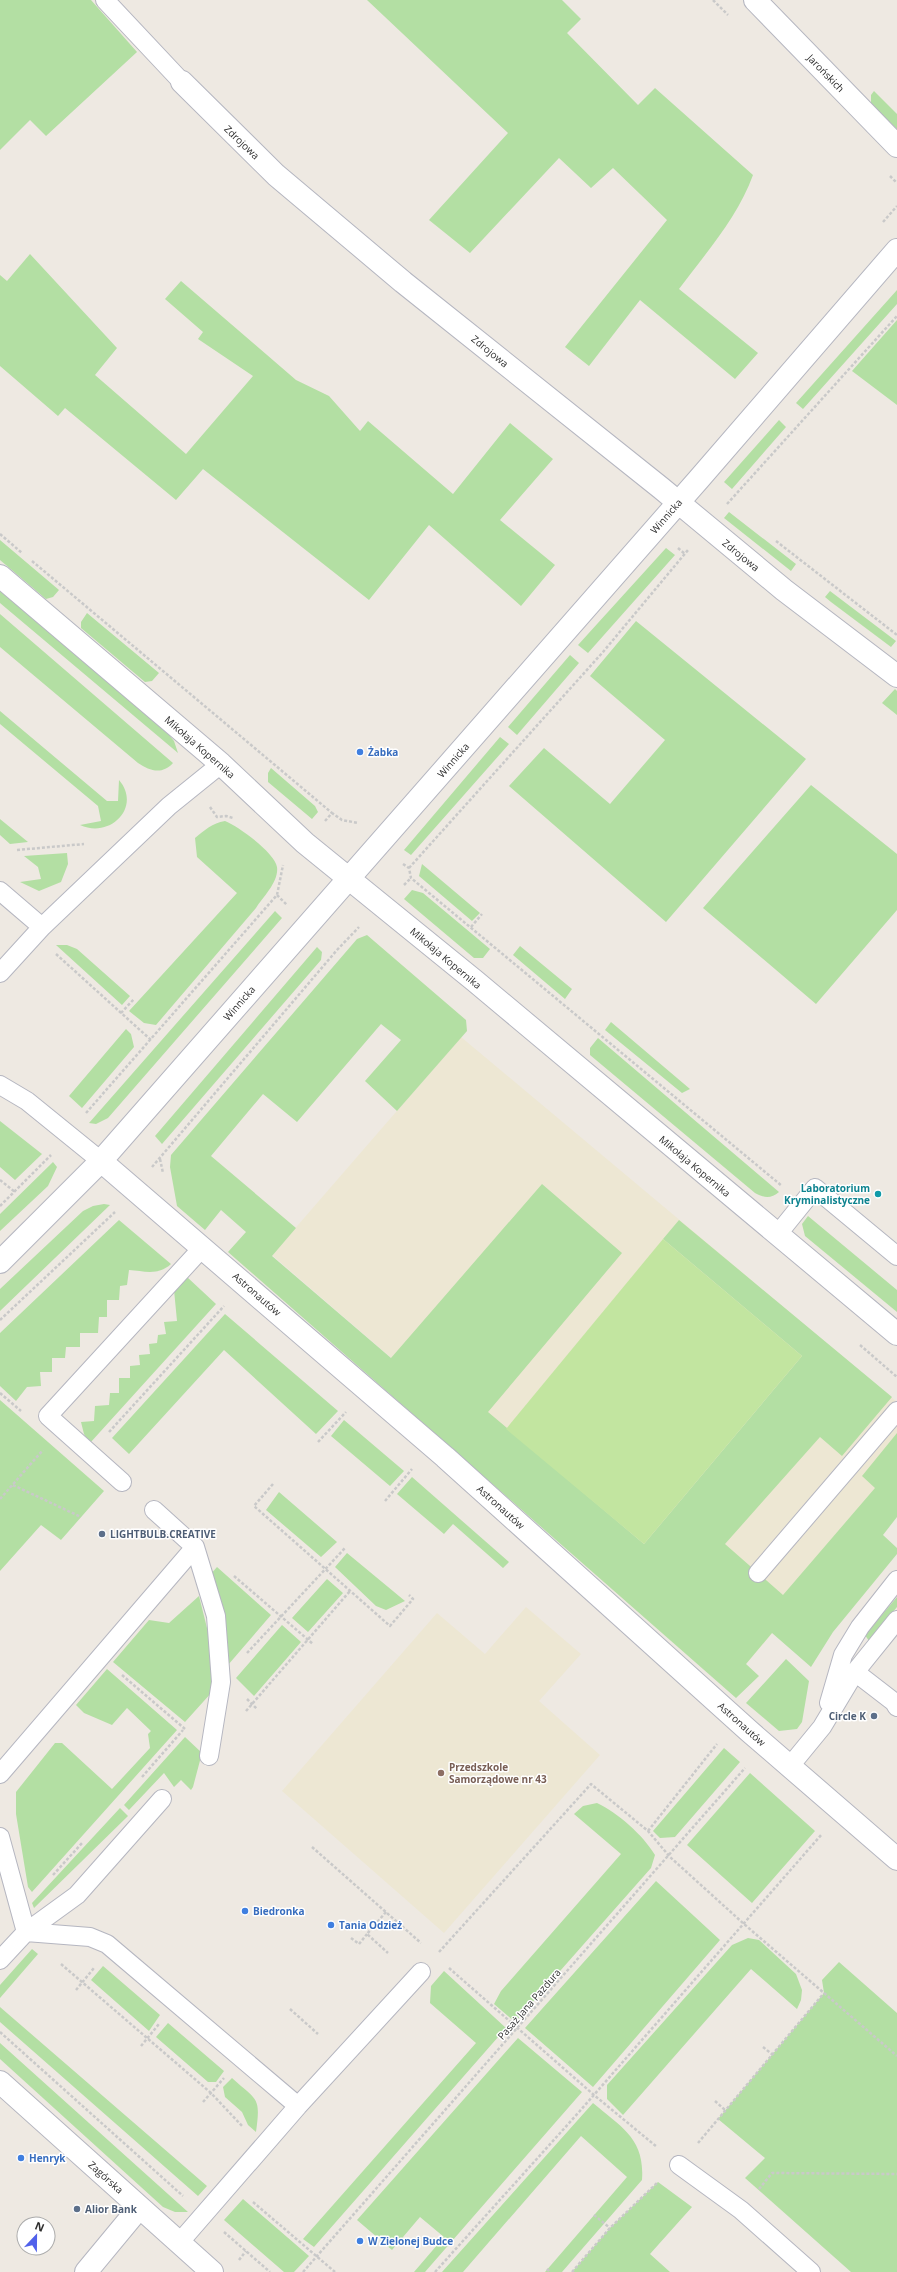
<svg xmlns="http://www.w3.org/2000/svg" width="897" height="2272" font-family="'Open Sans',sans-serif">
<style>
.education{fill:#ede7d3}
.green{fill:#b3dfa3}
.pitch{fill:#c2e5a0}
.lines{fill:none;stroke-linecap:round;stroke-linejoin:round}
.lane-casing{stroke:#b5b6c0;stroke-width:20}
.street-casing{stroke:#b5b6c0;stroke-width:24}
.path{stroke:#c9c9c9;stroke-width:2.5;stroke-dasharray:3 2;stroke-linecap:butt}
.lane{stroke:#fff;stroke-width:18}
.street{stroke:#fff;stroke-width:22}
.shop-dot{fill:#3f7fe0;stroke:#fff;stroke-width:1.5}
.culture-dot{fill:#0f9aa8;stroke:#fff;stroke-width:1.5}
.service-dot{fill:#5c6f8a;stroke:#fff;stroke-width:1.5}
.education-dot{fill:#8d6e63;stroke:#fff;stroke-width:1.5}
.labels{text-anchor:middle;stroke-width:3;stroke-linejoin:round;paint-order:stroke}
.street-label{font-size:10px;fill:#2e2e2e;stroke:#fff}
.shop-label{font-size:10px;font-weight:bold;fill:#366cbe;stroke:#fff;text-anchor:start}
.culture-label{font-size:10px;font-weight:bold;fill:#0d838f;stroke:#fff;text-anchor:end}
.service-label{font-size:10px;font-weight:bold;fill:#4e5e75;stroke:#fff;text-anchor:start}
.education-label{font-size:10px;font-weight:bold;fill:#785e54;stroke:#fff;text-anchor:start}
</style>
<rect width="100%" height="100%" fill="#eee9e2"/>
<!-- education -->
<path class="education" d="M 461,1037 L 897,1402 L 897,1488 L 746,1664 L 272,1255 Z
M 526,1607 L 581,1654 L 539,1701 L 600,1755 L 444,1933 L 282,1791 L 437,1613 L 485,1654 Z"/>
<!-- green -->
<path class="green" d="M 0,0 L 91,0 L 137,52 L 46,136 L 30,120 L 0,150 Z
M 367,0 L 562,0 L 581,19 L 567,33 L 638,105 L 655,88 L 753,175 C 738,217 705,254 679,289 L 758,353 L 735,379 L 640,300 L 589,366 L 565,347 L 667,220 L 613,168 L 591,188 L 559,158 L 470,253 L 429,220 L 508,133 Z
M 874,91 L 897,114 L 897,129 L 871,104 L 871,95 Z
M 30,254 L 117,348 L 95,375 L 186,454 L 253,376 L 198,339 L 203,332 L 165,299 L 181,281 L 296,380 L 329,396 L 360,431 L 368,421 L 453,494 L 510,423 L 553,459 L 500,520 L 555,565 L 521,606 L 429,525 L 369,600 L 203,469 L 176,500 L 65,408 L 58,416 L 0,366 L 0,275 L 7,281 Z
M 897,290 L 897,304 L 803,409 L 796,403 Z
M 897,320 L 897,405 L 852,371 Z
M 779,420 L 786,427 L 732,489 L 724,482 Z
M 729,512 L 796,564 L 791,571 L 724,518 Z
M 0,540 L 59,590 L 53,597 L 46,599 L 0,560 Z
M 666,548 L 675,555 L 588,653 L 578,645 Z
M 0,590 L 160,724 L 174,741 L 178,753 L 0,603 Z
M 830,591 L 896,641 L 891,647 L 831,602 L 825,597 Z
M 87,613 L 159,673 L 152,681 L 145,682 L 81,628 L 81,622 Z
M 0,614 L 173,763 C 162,775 150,771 138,763 L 0,647 Z
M 636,621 L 806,759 L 666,922 L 509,786 L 544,748 L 610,804 L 665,740 L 590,676 Z
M 570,655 L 579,663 L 517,735 L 508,727 Z
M 895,689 L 897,691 L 897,715 L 882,703 Z
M 0,711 L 107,801 L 118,801 L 119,780 C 142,807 110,839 80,825 L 101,821 L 98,806 L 0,724 Z
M 500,737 L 509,744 L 411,855 L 404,850 Z
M 271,768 L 315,806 L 318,812 L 312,819 L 268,782 L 268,773 Z
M 811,785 L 897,854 L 897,910 L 816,1004 L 703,908 Z
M 0,819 L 28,842 L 10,844 L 0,835 Z
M 225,821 C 238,826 275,853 277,867 C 279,882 263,897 256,908 L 156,1025 L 144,1023 L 129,1011 L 237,893 L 197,857 L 195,838 C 205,830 212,823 225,821 Z
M 67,853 L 68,864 L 61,882 L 39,891 L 20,882 L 41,879 L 38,867 L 24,856 Z
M 422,864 L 480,913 L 472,921 L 419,876 Z
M 412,890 L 423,893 L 490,949 L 483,958 L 474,958 L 404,899 Z
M 275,911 L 282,918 L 108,1118 L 96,1124 L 89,1123 Z
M 367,935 L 466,1020 L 467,1031 L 397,1111 L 365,1081 L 401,1040 L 381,1024 L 297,1122 L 263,1094 L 211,1156 L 296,1228 L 272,1256 L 391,1358 L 542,1184 L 622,1253 L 488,1412 L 644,1544 L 802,1356 L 663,1239 L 679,1220 L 892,1397 L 842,1456 L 820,1437 L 725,1544 L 783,1595 L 875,1488 L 862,1476 L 897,1433 L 897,1517 L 883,1535 L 897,1548 L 897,1554 L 833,1632 L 811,1667 L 772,1633 L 746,1664 L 759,1676 L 736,1698 L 228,1252 L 246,1232 L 221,1210 L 205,1230 L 177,1206 L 170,1167 L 171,1155 L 357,939 Z
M 56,945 L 67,945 L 77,949 L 130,996 L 122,1005 Z
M 520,946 L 572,989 L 565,999 L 513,955 Z
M 317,947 L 322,952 L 321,960 L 162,1144 L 155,1136 Z
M 611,1022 L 690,1089 L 682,1093 L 605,1030 Z
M 126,1029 L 131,1034 L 134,1047 L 82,1108 L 69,1096 Z
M 598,1038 L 779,1192 C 771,1199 764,1198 755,1193 L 590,1055 L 590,1048 Z
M 0,1121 L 42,1154 L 15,1180 L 0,1167 Z
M 53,1162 L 57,1167 L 48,1186 L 0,1231 L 0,1214 Z
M 104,1204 L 110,1205 L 0,1311 L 0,1289 L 83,1211 L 93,1206 Z
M 808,1216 L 897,1290 L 897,1312 L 805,1236 L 802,1224 Z
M 119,1220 L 171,1264 C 158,1276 144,1271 129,1270 L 127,1285 L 120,1286 L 119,1300 L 107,1300 L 107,1317 L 99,1317 L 98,1333 L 80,1333 L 80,1347 L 66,1347 L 65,1358 L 52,1358 L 52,1372 L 40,1372 L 41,1386 L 27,1387 L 16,1401 L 0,1386 L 0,1333 Z
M 187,1277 L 216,1304 L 90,1443 L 84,1434 L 81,1422 L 94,1421 L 95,1406 L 109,1405 L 110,1393 L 119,1393 L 119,1378 L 130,1378 L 130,1366 L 140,1365 L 139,1355 L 150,1354 L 149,1344 L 157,1343 L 158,1335 L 166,1334 L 164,1322 L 177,1321 L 174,1290 Z
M 225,1314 L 338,1411 L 316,1434 L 224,1350 L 129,1454 L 112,1438 Z
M 0,1400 L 104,1491 L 61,1540 L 41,1525 L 0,1571 Z
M 344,1420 L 404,1471 L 390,1486 L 331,1436 Z
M 412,1477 L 509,1562 L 503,1568 L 453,1524 L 444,1534 L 397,1494 Z
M 279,1492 L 337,1542 L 321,1557 L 266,1510 Z
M 347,1553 L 405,1601 L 386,1610 L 376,1606 L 335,1567 Z
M 217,1567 L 271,1615 L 228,1665 L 210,1575 Z
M 327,1579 L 343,1593 L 308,1632 L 292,1618 Z
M 199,1596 L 210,1640 L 212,1692 L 185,1722 L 113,1662 L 149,1620 L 169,1623 Z
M 897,1597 L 897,1607 L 869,1641 L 865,1635 Z
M 282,1625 L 301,1642 L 254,1696 L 236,1678 Z
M 786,1659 L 809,1681 L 802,1722 L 797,1729 L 779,1731 L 746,1703 Z
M 107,1669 L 177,1730 L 32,1892 L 28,1887 L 16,1814 L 16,1792 L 55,1743 L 62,1743 L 112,1789 L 150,1748 L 148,1734 L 151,1731 L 127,1708 L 112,1725 L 84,1713 L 76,1705 Z
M 185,1737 L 202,1753 L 193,1787 L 191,1790 L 181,1780 L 174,1787 L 164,1773 L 129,1810 L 124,1805 Z
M 724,1748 L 740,1762 L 675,1837 L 660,1838 L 653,1831 Z
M 750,1773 L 815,1831 L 752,1903 L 687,1845 Z
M 597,1803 C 618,1813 643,1835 655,1855 L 651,1868 L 515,2022 L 494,2004 L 501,1991 L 621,1854 L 574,1814 L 583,1806 Z
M 120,1808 L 128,1816 L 34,1908 L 32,1903 Z
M 656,1881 L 720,1940 L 593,2087 L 525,2028 Z
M 748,1938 L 759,1940 L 796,1974 L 802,1990 L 801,2000 L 797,2009 L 751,1969 L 623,2115 L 607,2099 L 607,2085 L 732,1945 Z
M 32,1949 L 38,1954 L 0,1998 L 0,1985 Z
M 839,1962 L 897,2013 L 897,2272 L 851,2272 L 745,2178 L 765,2158 L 718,2119 L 824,1993 L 822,1980 Z
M 103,1966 L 160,2015 L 149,2031 L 91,1980 Z
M 444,1971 L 506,2028 L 314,2247 L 303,2239 L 476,2043 L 430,2003 L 431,1986 Z
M 0,2007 L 207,2186 L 198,2196 L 0,2022 Z
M 168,2023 L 224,2071 L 216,2082 L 208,2082 L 156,2037 Z
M 518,2038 L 582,2092 L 425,2272 L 414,2272 L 444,2237 L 420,2217 L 392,2250 L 357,2220 Z
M 0,2042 L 0,2043 L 188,2212 L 175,2212 L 163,2207 L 0,2059 Z
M 232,2078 C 257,2101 261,2096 256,2132 L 248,2125 L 242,2112 L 225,2097 L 223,2087 Z
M 593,2103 C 621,2127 645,2138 642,2180 L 562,2272 L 545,2272 L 627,2177 L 581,2136 L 463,2272 L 442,2272 Z
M 658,2182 L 692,2207 L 650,2254 L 670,2272 L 572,2272 L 610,2228 Z
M 243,2199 L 309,2256 L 294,2272 L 284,2272 L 224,2220 Z"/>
<!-- pitch -->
<path class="pitch" d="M 663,1239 L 802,1356 L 644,1544 L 506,1429 Z"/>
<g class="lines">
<!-- lane casing -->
<g class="lane-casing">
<path id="lane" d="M 105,0 L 182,82
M 0,891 L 42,927 L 169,806 L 221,764
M 0,973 L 42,927
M 0,1085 L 27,1101 L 101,1161
M 777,1235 L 815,1188 L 897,1256
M 122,1482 L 48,1416 L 203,1247
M 154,1510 L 195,1547 L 216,1616 L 221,1682 L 209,1756
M 758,1573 L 897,1411
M 855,1672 L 894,1702 L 897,1707
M 829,1703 L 843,1655 L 860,1627 L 897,1580
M 790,1766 L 822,1727 L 855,1672 L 897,1620
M 0,1774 L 195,1547
M 0,1837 L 26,1932 L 90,1937 L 107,1944 L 298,2106
M 0,1960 L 26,1932 L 77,1895 L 162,1799
M 679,2165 L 741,2210 L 811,2272
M 179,2243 L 298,2106 L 421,1972"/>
</g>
<!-- street casing -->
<g class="street-casing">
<path id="street" d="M 755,0 L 897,146
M 182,82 L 276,175 L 403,282 L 661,488 L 784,590 L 897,676
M 0,576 L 221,764 L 305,843 L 475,981 L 897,1334
M 101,1161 L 445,1457 L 749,1731 L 897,1859
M 0,1262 L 101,1161 L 699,479 L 897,250
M 0,2082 L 212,2272
M 86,2272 L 139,2208"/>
</g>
<!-- path -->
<path class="path" d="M 713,0 L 728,15
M 890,176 L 897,183
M 883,222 L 897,206
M 727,504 L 897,316
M 0,534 L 22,553
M 776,541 L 897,635
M 678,548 L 685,554
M 32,561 L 332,813
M 210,807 L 217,817 L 226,816 L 233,818
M 325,821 L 332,813 L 342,820 L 358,823
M 17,850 L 84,844
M 403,864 L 409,868 L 411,878 L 782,1186
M 409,868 L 603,652 L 688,550
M 404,885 L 411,878
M 277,895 L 287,905
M 471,927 L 482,914
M 56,954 L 151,1040
M 121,1013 L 134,999
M 86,1113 L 277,895 L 283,865
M 160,1159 L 163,1173
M 152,1167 L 337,950 L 359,927
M 0,1180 L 15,1192
M 0,1206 L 51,1155
M 0,1320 L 115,1212
M 860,1345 L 897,1377
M 0,1393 L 21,1411
M 109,1432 L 224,1306
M 318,1442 L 346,1412
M 273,1484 L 254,1506 L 390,1626 L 413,1599 L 409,1595
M 13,1485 L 81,1517
M 0,1499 L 43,1450
M 385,1501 L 412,1469
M 234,1576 L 313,1644
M 247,1653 L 345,1548
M 122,1675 L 185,1729
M 247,1699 L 257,1709
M 246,1711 L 350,1591
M 142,1777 L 183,1730
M 648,1831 L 717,1744
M 312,1847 L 421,1943
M 53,1875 L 83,1842
M 386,1912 L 367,1934 L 388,1953
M 351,1938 L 359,1944 L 367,1934
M 439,1952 L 591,1784 L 648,1831 L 670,1857 L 744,1924 L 897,2056
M 61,1964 L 211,2093 L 243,2127
M 449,1968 L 594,2095 L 657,2147
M 76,1990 L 94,1968
M 290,2009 L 318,2034
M 0,2032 L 183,2196
M 141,2046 L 159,2024
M 763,2047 L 773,2055
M 715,2101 L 725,2110
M 203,2102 L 224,2078
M 698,2143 L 824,1993
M 759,2189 L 772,2173 L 897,2174
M 253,2202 L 335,2272
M 594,2215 L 610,2228
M 224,2232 L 270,2272
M 239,2260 L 246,2251
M 547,2269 L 550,2272
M 303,2272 L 745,1768
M 435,2272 L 579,2112 L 822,1834
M 572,2272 L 610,2228 L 657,2183"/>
<!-- lane -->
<use href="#lane" class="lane"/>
<!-- street -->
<use href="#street" class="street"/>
</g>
<!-- markers -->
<g class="shop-dot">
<circle cx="360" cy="752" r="4"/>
<circle cx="245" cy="1911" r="4"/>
<circle cx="331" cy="1925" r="4"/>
<circle cx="21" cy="2158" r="4"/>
<circle cx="360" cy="2241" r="4"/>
</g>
<circle class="culture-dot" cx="878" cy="1194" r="4"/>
<g class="service-dot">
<circle cx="102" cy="1534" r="4"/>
<circle cx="874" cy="1716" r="4"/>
<circle cx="77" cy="2209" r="4"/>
</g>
<circle class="education-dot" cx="441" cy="1773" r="4"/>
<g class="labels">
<!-- street labels -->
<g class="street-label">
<text transform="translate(826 73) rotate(46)" y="4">Jarońskich</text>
<text transform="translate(242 142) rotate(44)" y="4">Zdrojowa</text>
<text transform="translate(490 351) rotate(39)" y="4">Zdrojowa</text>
<text transform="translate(666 516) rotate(-49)" y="4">Winnicka</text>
<text transform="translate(741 555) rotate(39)" y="4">Zdrojowa</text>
<text transform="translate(200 747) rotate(41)" y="4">Mikołaja Kopernika</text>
<text transform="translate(453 760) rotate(-49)" y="4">Winnicka</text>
<text transform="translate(446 958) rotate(40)" y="4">Mikołaja Kopernika</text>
<text transform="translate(239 1003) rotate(-49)" y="4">Winnicka</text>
<text transform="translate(695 1166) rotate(40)" y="4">Mikołaja Kopernika</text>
<text transform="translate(257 1294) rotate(41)" y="4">Astronautów</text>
<text transform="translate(501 1507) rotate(42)" y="4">Astronautów</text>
<text transform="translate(742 1724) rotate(42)" y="4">Astronautów</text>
<text transform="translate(529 2004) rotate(-49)" y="4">Pasaż Jana Pazdura</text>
<text transform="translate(106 2177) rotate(42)" y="4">Zagórska</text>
</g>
<!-- shop labels -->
<g class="shop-label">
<text x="368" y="756">Żabka</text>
<text x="253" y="1915">Biedronka</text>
<text x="339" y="1929">Tania Odzież</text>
<text x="29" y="2162">Henryk</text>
<text x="368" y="2245">W Zielonej Budce</text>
</g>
<!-- culture labels -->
<g class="culture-label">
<text x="870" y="1192">Laboratorium<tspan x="870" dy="12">Kryminalistyczne</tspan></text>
</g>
<!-- service labels -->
<g class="service-label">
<text x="110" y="1538">LIGHTBULB.CREATIVE</text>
<text x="866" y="1720" text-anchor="end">Circle K</text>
<text x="85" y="2213">Alior Bank</text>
</g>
<!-- education labels -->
<g class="education-label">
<text x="449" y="1771">Przedszkole<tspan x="449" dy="12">Samorządowe nr 43</tspan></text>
</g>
</g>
<!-- north arrow -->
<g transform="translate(36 2236) rotate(22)"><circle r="19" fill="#ffffff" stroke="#ababab"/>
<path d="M0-3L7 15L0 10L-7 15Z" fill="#5161eb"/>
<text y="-6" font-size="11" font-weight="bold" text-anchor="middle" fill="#2e2e2e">N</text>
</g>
</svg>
